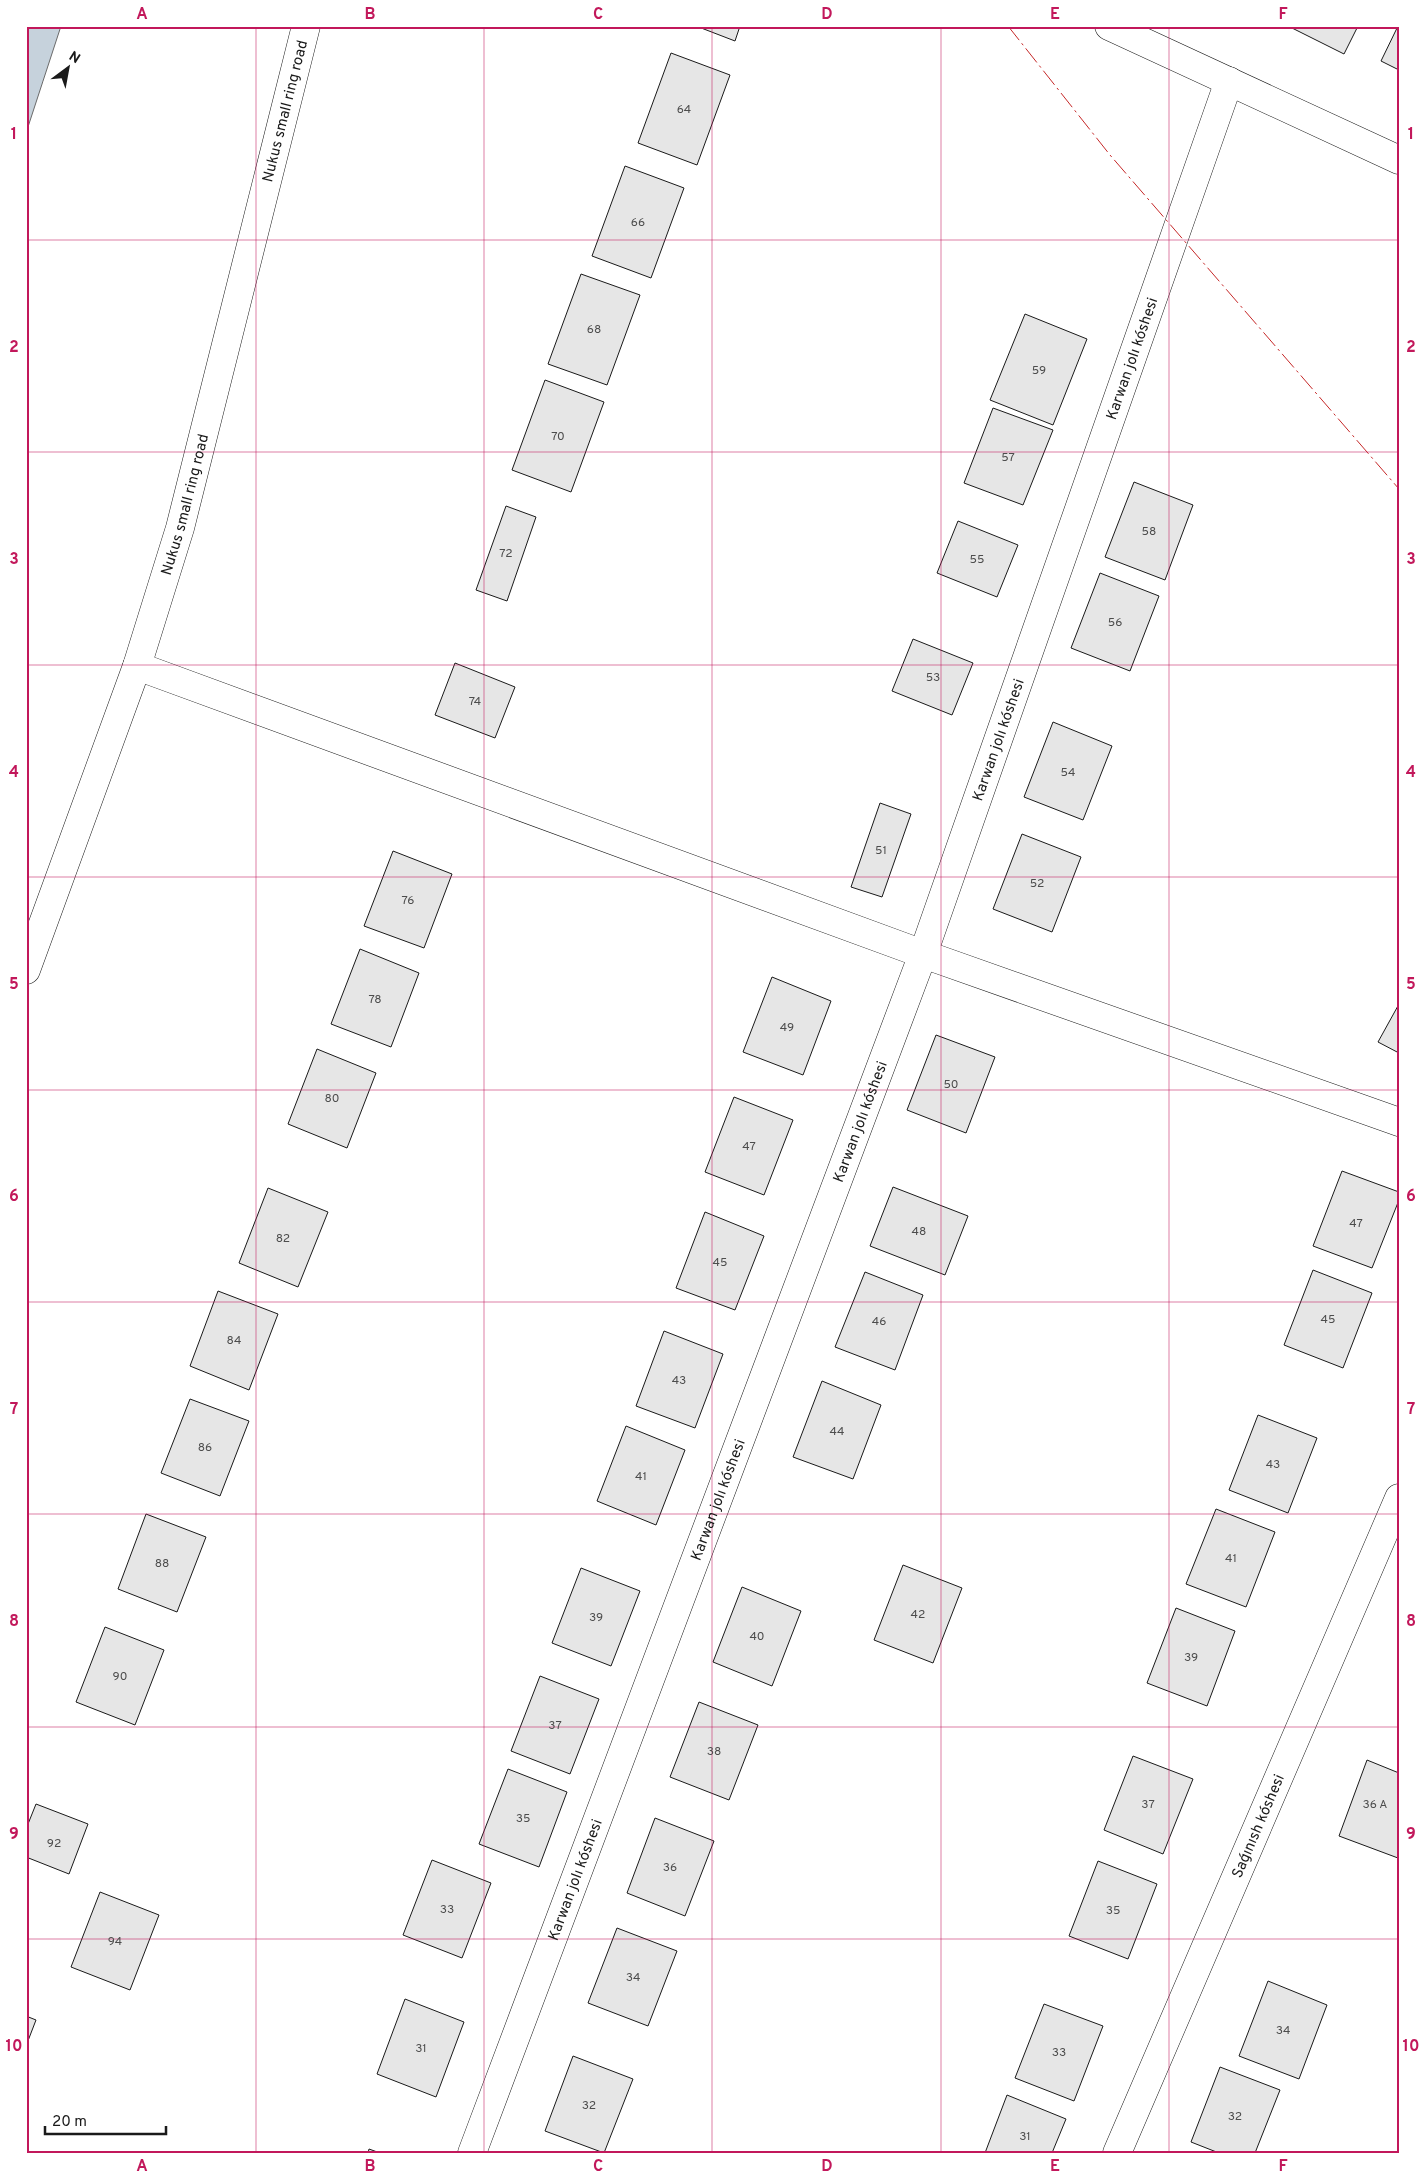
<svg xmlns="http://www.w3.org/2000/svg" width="1425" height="2179" font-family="Overpass,sans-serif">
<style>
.water{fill:#c6d2dc;stroke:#6a6a6a}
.building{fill:#e6e6e6;stroke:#1a1a1a}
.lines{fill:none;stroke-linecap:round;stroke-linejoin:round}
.minor-casing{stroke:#1a1a1a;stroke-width:29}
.secondary-casing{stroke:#1a1a1a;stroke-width:29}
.minor{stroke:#fff;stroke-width:28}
.secondary{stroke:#fff;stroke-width:28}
.power{stroke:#c62828;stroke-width:1;stroke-dasharray:18 4 2.5 4;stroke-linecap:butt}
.grid{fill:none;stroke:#c2185b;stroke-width:1;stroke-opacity:0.55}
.labels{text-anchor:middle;stroke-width:4;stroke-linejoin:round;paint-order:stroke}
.number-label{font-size:12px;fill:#4d4d4d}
.street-label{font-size:15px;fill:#1a1a1a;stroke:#fff}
.neatline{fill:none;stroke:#c2185b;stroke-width:2}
.grid-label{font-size:16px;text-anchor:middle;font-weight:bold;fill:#c2185b}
</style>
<rect width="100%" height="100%" fill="#fff"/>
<!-- water -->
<path class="water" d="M 26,26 L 61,26 L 26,133 Z"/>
<!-- building -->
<path class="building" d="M 696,26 L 740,26 L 735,41 Z
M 1288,26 L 1358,26 L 1344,54 Z
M 1398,26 L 1399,26 L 1399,70 L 1381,61 Z
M 671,53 L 730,75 L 697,165 L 638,143 Z
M 625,166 L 684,188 L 651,278 L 592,256 Z
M 581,274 L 640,295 L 607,385 L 548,364 Z
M 1025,314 L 1087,339 L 1053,425 L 990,400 Z
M 545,380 L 604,402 L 571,492 L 512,470 Z
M 993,408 L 1053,430 L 1023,505 L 964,483 Z
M 1134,482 L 1193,505 L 1165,580 L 1105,557 Z
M 506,506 L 536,517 L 507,601 L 476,590 Z
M 958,521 L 1018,545 L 997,597 L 937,573 Z
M 1100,573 L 1159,596 L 1130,671 L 1071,648 Z
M 913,639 L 973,663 L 952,715 L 892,691 Z
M 455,663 L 515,687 L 495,738 L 435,715 Z
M 1053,722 L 1112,746 L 1083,820 L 1024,797 Z
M 880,803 L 911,814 L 882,897 L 851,887 Z
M 1022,834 L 1081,857 L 1052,932 L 993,909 Z
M 393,851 L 452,874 L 424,948 L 364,926 Z
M 360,949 L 419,973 L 391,1047 L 331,1024 Z
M 772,977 L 831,1001 L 803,1075 L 743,1052 Z
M 1399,1004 L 1399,1053 L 1378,1042 Z
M 936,1035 L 995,1057 L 966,1133 L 907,1110 Z
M 317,1049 L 376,1073 L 347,1148 L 288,1124 Z
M 734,1097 L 793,1120 L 764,1195 L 705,1172 Z
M 1342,1171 L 1399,1192 L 1399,1200 L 1372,1268 L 1313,1246 Z
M 893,1187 L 968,1216 L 945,1275 L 870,1246 Z
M 268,1188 L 328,1212 L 298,1287 L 239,1263 Z
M 705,1212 L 764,1236 L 735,1310 L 676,1288 Z
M 1313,1270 L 1372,1293 L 1343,1368 L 1284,1345 Z
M 865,1272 L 923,1295 L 895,1370 L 835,1347 Z
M 218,1291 L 278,1314 L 249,1390 L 190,1366 Z
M 664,1331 L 723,1354 L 695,1428 L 636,1406 Z
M 822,1381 L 881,1405 L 853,1479 L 793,1457 Z
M 190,1399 L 249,1421 L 220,1496 L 161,1473 Z
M 1258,1415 L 1317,1438 L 1288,1513 L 1229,1490 Z
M 626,1426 L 685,1450 L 656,1525 L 597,1501 Z
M 1216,1509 L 1275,1532 L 1246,1607 L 1186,1584 Z
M 146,1514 L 206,1537 L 177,1612 L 118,1589 Z
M 903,1565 L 962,1588 L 933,1663 L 874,1640 Z
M 581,1568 L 640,1591 L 611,1666 L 552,1643 Z
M 742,1587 L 801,1611 L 772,1686 L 713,1662 Z
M 1176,1608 L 1235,1631 L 1207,1706 L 1147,1683 Z
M 105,1627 L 164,1650 L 135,1725 L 76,1702 Z
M 540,1676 L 599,1699 L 570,1774 L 511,1751 Z
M 699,1702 L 758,1725 L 729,1800 L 670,1777 Z
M 1133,1756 L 1193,1779 L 1163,1854 L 1104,1830 Z
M 1367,1760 L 1399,1773 L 1398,1858 L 1339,1836 Z
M 508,1769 L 567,1792 L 539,1867 L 479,1844 Z
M 36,1804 L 88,1824 L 69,1874 L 26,1857 L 26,1829 Z
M 655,1818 L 714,1841 L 685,1916 L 627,1893 Z
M 432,1860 L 491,1883 L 462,1958 L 403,1935 Z
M 1098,1861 L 1157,1884 L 1128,1959 L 1069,1936 Z
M 100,1892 L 159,1915 L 130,1990 L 71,1967 Z
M 617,1928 L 677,1951 L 648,2026 L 588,2003 Z
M 1268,1981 L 1327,2005 L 1299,2079 L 1239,2056 Z
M 405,1999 L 464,2022 L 436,2097 L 377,2074 Z
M 1044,2004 L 1103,2026 L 1074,2101 L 1015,2078 Z
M 26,2016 L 36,2020 L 26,2046 Z
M 573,2056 L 633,2079 L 604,2153 L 545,2131 Z
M 1220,2067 L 1280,2090 L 1255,2153 L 1219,2153 L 1191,2142 Z
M 1007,2095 L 1066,2119 L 1052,2153 L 985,2153 Z
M 369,2149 L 380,2153 L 368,2153 Z"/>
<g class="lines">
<!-- minor casing -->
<g class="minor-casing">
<g id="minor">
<path d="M 1109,26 L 1399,160"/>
<path d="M 137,666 L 923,954 L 1399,1122"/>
<path id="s1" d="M 472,2153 L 923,954 L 1229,81"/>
<path id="s2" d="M 1117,2153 L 1399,1498"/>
</g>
</g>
<!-- secondary casing -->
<g class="secondary-casing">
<g id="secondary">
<path id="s3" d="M 26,970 L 137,666 L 180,528 L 306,26"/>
</g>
</g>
<!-- minor -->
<use href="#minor" class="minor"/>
<!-- secondary -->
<use href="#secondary" class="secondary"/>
<!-- power -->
<path class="power" d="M 1008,26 L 1110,155 L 1399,489"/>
</g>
<!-- grid -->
<path class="grid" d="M 256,26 L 256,2153M 484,26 L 484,2153M 712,26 L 712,2153M 941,26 L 941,2153M 1169,26 L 1169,2153M 26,240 L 1399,240M 26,452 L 1399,452M 26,665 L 1399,665M 26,877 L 1399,877M 26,1090 L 1399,1090M 26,1302 L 1399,1302M 26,1514 L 1399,1514M 26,1727 L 1399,1727M 26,1939 L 1399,1939"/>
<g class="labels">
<!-- number labels -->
<g class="number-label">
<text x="684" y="113">64</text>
<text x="638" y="226">66</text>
<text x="594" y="333">68</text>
<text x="1039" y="374">59</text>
<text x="558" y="440">70</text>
<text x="1008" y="461">57</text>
<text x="1149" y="535">58</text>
<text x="506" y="557">72</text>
<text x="977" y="563">55</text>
<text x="1115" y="626">56</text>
<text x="933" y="681">53</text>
<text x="475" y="705">74</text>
<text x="1068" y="776">54</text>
<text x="881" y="854">51</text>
<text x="1037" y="887">52</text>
<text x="408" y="904">76</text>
<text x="375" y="1003">78</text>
<text x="787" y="1031">49</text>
<text x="951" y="1088">50</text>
<text x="332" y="1102">80</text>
<text x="749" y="1150">47</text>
<text x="1356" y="1227">47</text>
<text x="919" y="1235">48</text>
<text x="283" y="1242">82</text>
<text x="720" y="1266">45</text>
<text x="1328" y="1323">45</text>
<text x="879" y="1325">46</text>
<text x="234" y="1344">84</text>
<text x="679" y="1384">43</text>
<text x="837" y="1435">44</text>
<text x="205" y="1451">86</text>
<text x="1273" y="1468">43</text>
<text x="641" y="1480">41</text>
<text x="1231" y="1562">41</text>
<text x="162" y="1567">88</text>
<text x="918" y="1618">42</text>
<text x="596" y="1621">39</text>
<text x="757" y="1640">40</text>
<text x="1191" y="1661">39</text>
<text x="120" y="1680">90</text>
<text x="555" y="1729">37</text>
<text x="714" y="1755">38</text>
<text x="1148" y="1808">37</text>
<text x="1375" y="1808">36 А</text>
<text x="523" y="1822">35</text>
<text x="54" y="1847">92</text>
<text x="670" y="1871">36</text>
<text x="447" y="1913">33</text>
<text x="1113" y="1914">35</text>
<text x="115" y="1945">94</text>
<text x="633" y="1981">34</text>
<text x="1283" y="2034">34</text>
<text x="421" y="2052">31</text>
<text x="1059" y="2056">33</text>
<text x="589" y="2109">32</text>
<text x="1235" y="2120">32</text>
<text x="1025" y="2140">31</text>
</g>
<!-- street labels -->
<g class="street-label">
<text dy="5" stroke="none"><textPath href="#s3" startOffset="898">Nukus small ring road</textPath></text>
<text dy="5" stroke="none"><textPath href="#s1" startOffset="1912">Karwan jolı kóshesi</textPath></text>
<text dy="5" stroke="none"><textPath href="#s3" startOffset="492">Nukus small ring road</textPath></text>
<text dy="5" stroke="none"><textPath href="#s1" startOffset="1508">Karwan jolı kóshesi</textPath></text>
<text dy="5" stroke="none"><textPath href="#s1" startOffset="1102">Karwan jolı kóshesi</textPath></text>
<text dy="5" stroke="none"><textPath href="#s1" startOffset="698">Karwan jolı kóshesi</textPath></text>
<text dy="5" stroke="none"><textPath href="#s2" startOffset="356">Saǵınısh kóshesi</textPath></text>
<text dy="5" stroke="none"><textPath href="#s1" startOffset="292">Karwan jolı kóshesi</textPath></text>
</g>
</g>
<!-- border -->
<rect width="1425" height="2179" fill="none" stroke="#ffffff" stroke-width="55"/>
<!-- north arrow -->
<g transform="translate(68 68) rotate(32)" stroke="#ffffff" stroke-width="4" paint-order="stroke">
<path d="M0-4L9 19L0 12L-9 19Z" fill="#1a1a1a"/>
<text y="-8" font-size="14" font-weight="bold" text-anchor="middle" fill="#1a1a1a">N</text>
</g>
<!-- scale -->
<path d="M45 2126v8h121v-8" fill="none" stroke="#1a1a1a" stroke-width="2.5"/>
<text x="52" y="2126" font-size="15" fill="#1a1a1a" stroke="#ffffff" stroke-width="4" paint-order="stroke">20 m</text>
<rect x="28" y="28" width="1370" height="2124" class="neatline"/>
<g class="grid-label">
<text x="142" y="19">A</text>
<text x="370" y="19">B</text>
<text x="598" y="19">C</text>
<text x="827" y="19">D</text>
<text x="1055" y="19">E</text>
<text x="1283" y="19">F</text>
<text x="14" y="139">1</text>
<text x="1411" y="139">1</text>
<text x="14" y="352">2</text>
<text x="1411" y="352">2</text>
<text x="14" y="564">3</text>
<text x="1411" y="564">3</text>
<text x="14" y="777">4</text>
<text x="1411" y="777">4</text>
<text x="14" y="989">5</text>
<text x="1411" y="989">5</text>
<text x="14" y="1201">6</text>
<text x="1411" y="1201">6</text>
<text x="14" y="1414">7</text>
<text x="1411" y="1414">7</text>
<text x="14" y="1626">8</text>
<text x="1411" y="1626">8</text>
<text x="14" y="1839">9</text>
<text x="1411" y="1839">9</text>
<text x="14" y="2051">10</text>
<text x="1411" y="2051">10</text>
<text x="142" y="2171">A</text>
<text x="370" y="2171">B</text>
<text x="598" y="2171">C</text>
<text x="827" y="2171">D</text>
<text x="1055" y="2171">E</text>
<text x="1283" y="2171">F</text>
</g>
</svg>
